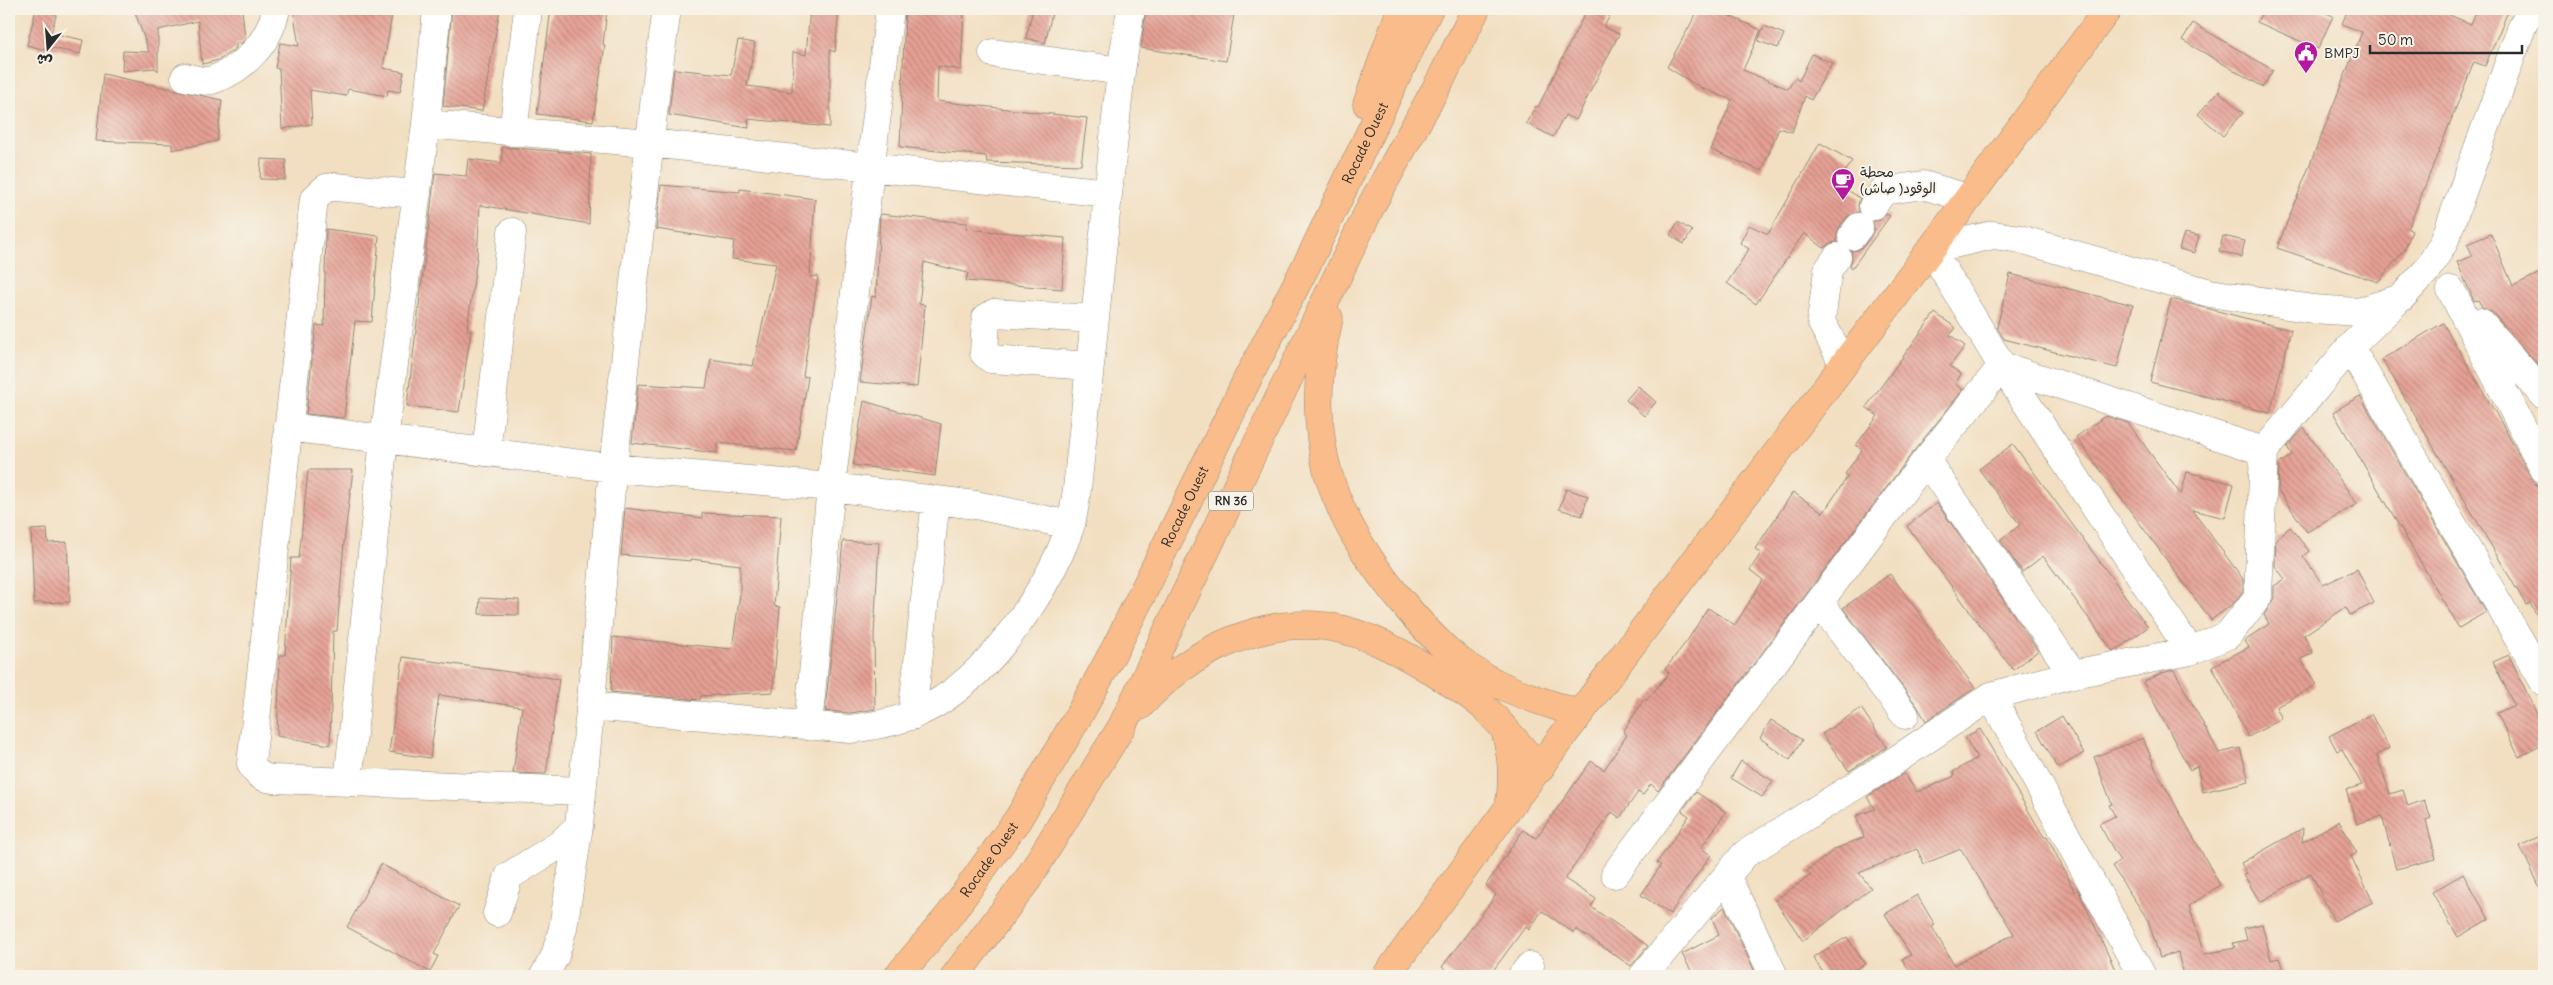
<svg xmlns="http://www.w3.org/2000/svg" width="2553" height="985" font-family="Delius,'Playpen Sans Arabic',sans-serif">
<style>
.building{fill:url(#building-back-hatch)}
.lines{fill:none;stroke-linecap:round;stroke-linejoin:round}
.minor-casing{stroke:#8e8576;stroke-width:29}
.major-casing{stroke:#8e8576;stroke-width:29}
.highway-casing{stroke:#8e8576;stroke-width:29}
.minor{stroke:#fff;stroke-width:28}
.major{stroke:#f9bc8a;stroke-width:28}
.highway{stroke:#f9bc8a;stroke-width:28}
.labels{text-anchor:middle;stroke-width:4;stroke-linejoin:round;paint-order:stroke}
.shield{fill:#f7f3e8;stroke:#686764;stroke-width:1}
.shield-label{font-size:12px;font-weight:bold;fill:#2b2b2b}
.poi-label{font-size:14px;fill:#2b2b2b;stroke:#f7f3e8;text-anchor:start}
.street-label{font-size:14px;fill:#2b2b2b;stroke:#f7f3e8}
</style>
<defs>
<pattern id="building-back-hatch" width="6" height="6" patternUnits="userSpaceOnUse" patternTransform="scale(1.25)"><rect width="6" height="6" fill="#e6a094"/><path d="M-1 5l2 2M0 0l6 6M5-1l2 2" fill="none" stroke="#bb8379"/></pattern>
</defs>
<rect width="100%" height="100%" fill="#f7f3e8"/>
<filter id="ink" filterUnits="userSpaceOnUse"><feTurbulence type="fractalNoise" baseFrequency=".02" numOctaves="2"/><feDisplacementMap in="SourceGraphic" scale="10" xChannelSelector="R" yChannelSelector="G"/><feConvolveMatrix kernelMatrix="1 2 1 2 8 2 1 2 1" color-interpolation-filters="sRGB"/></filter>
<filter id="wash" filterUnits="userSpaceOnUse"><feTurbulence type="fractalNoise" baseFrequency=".0096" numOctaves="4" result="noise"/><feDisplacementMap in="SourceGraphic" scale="20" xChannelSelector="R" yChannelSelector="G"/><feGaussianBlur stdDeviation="1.12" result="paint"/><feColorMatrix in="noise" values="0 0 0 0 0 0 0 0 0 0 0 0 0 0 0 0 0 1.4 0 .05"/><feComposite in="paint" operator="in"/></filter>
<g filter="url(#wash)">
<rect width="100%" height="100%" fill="#f2dfc1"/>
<g id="blocks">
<!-- building -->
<path class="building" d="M 36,9 L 58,9 L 51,33 L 83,40 L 80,54 L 47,47 L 46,50 L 27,45 Z
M 134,9 L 242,9 L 245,39 L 242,43 L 236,43 L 236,48 L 219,60 L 202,64 L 198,21 L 158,30 L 158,71 L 155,68 L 122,71 L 123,51 L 149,52 Z
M 293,9 L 393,9 L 383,68 L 404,72 L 400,92 L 388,90 L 387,96 L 348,89 L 346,96 L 310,90 L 312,124 L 282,129 L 279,69 L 275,68 L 280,43 L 299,46 Z
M 452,9 L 500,9 L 482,111 L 443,106 Z
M 551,9 L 607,9 L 603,45 L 605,45 L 593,121 L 537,114 Z
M 810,9 L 839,9 L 835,52 L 830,50 L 830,127 L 748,119 L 749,128 L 669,115 L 674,69 L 731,75 L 738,40 L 755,43 L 747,86 L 792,92 L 793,52 L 806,55 Z
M 905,9 L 964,9 L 961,70 L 938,66 L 937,101 L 1087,118 L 1081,165 L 987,162 L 986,156 L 900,147 Z
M 1033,9 L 1053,9 L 1045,43 L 1026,38 Z
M 1146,9 L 1235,9 L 1226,61 L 1141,48 Z
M 1587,9 L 1613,9 L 1604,27 L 1619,34 L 1576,120 L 1565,115 L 1553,137 L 1526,123 L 1536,106 L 1538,107 Z
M 1699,9 L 1732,9 L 1728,15 L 1761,30 L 1743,70 L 1788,89 L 1795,78 L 1799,81 L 1812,54 L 1832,63 L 1811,100 L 1805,96 L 1792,132 L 1779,128 L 1762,171 L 1711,150 L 1732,100 L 1701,88 L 1667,67 Z
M 2264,9 L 2317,9 L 2333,16 L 2318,49 L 2257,22 Z
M 2348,9 L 2435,9 L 2471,24 L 2477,9 L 2509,9 L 2485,66 L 2474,62 L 2408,229 L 2412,231 L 2405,249 L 2378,282 L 2277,248 L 2362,32 L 2342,24 Z
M 2193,23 L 2273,70 L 2263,87 L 2182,40 Z
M 1764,26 L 1784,34 L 1778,48 L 1758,41 Z
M 103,74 L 222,100 L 217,141 L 172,150 L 172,144 L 96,141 Z
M 2219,91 L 2243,113 L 2223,136 L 2198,114 Z
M 1820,143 L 1852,161 L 1838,184 L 1860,198 L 1858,205 L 1859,212 L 1847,217 L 1840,226 L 1837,233 L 1837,242 L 1830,243 L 1824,248 L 1804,233 L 1756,304 L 1727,283 L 1749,249 L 1740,243 L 1749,225 L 1768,234 Z
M 502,147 L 591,154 L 589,224 L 480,205 L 477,257 L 467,330 L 471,330 L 459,412 L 407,406 L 435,173 L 466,176 L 468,159 L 502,163 Z
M 261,159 L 286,160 L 285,180 L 260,179 Z
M 661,185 L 740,192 L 740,189 L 815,199 L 810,277 L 818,276 L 803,376 L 808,377 L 796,451 L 717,443 L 717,453 L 632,443 L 638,384 L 706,388 L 711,359 L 753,366 L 776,264 L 732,259 L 734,241 L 656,229 Z
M 880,214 L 967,223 L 966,229 L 1065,238 L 1062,289 L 966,281 L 968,273 L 924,262 L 919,304 L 925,305 L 917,387 L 860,382 L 872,296 L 876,297 Z
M 1886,214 L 1890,216 L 1852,268 L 1850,266 L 1852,259 L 1851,251 L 1858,250 L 1864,246 L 1874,230 L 1874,221 L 1880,220 Z
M 1678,222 L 1692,231 L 1684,244 L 1670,235 Z
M 326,229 L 379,236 L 372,322 L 355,321 L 344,418 L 306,414 L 316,325 L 324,326 Z
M 2184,233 L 2199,236 L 2194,253 L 2179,249 Z
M 2491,234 L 2513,286 L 2544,271 L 2544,372 L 2492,312 L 2482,307 L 2478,300 L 2474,301 L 2457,262 L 2473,256 L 2467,244 Z
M 2223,236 L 2245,241 L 2241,257 L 2219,251 Z
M 2010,274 L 2133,305 L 2117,368 L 2004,339 L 1997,327 Z
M 2171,299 L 2291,330 L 2270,413 L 2150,382 Z
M 1935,313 L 1956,328 L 1950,335 L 1965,346 L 1950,366 L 1961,374 L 1955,384 L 1963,390 L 1914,451 L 1658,791 L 1651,784 L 1643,795 L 1638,792 L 1620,818 L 1612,812 L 1565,879 L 1596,899 L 1591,907 L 1648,946 L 1631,966 L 1576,929 L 1574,933 L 1542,911 L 1529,930 L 1526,926 L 1489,976 L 1454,976 L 1442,967 L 1496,895 L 1486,885 L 1523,830 L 1536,838 L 1591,761 L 1604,770 L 1627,735 L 1623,732 L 1644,699 L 1646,701 L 1669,673 L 1665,669 L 1687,641 L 1708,608 L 1735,625 L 1763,580 L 1750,570 L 1761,553 L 1755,549 L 1793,492 L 1823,513 L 1848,476 L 1845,474 L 1862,450 L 1856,445 L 1878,416 L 1866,407 Z
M 2443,323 L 2505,429 L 2530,476 L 2544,495 L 2544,628 L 2530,603 L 2526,605 L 2382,359 Z
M 1638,386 L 1656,402 L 1644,416 L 1626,400 Z
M 2360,396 L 2486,612 L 2459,628 L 2333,412 Z
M 864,401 L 941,424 L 935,476 L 853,465 Z
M 2105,416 L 2128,423 L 2181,495 L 2187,472 L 2234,484 L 2225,518 L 2192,510 L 2243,579 L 2243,591 L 2233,604 L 2211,620 L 2076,437 Z
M 2304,428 L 2357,504 L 2307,532 L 2278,490 L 2279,464 L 2292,455 L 2287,447 Z
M 2013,444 L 2148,627 L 2116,650 L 2112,650 L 2043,556 L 2022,572 L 2000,540 L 2020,525 L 1979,469 Z
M 308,470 L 353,470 L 344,542 L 337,631 L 333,631 L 330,745 L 277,736 L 280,655 L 285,655 L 291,558 L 299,558 Z
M 1566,489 L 1588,496 L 1582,516 L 1559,509 Z
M 1937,503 L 2038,651 L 2013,670 L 1907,526 Z
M 625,508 L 702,518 L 702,513 L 781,516 L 774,606 L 780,607 L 773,692 L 701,696 L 700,700 L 611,692 L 613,637 L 732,649 L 740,594 L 740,565 L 691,559 L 691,561 L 621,555 Z
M 2290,527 L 2309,551 L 2303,556 L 2323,585 L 2357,569 L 2374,603 L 2350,615 L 2346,607 L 2304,635 L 2313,653 L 2301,659 L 2316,685 L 2276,707 L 2282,719 L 2248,737 L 2212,666 L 2249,647 L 2245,641 L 2269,624 L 2264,615 L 2274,598 L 2274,586 L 2285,579 L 2275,566 L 2276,539 Z
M 47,529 L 48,543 L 67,542 L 70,602 L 34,603 L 31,530 Z
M 843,541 L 879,543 L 874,634 L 875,709 L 850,713 L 825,711 Z
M 1890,574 L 1975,688 L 1926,721 L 1917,706 L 1843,608 Z
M 480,598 L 519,600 L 519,615 L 479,614 Z
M 2509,655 L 2544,729 L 2544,744 L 2519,757 L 2497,713 L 2514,705 L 2493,662 Z
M 403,657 L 559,679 L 546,774 L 513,773 L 522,707 L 439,695 L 430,758 L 389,752 Z
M 2174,670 L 2219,753 L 2240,748 L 2249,781 L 2203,792 L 2197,766 L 2190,770 L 2143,682 L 2162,673 Z
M 1861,708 L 1887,747 L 1849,771 L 1822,734 Z
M 2371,714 L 2389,748 L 2377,755 L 2390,794 L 2403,790 L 2408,806 L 2424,800 L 2431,818 L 2426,820 L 2436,859 L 2396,869 L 2382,816 L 2357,824 L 2346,790 L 2362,785 L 2342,749 L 2337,751 L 2329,736 Z
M 2062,716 L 2084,753 L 2058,768 L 2037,731 Z
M 1771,720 L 1802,740 L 1790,760 L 1760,738 Z
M 1980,729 L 2044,837 L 2047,836 L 2075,892 L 2078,890 L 2118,976 L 1912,976 L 1902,959 L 1911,955 L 1885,914 L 1917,895 L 1935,925 L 1932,927 L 1954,965 L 2014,934 L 1961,849 L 1924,864 L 1917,849 L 1859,873 L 1871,888 L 1803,941 L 1775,900 L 1811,875 L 1807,871 L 1835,849 L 1864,837 L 1856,816 L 1875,809 L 1867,797 L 1904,773 L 1917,792 L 1955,776 L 1953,772 L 1977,758 L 1965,737 Z
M 2143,738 L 2157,772 L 2220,885 L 2189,906 L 2204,954 L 2235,948 L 2233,943 L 2247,940 L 2244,928 L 2262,924 L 2271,960 L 2279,958 L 2285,976 L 2183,976 L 2178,952 L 2160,958 L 2148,920 L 2112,866 L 2120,861 L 2099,824 L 2115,816 L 2109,805 L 2112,804 L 2094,757 Z
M 1741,761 L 1773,781 L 1762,797 L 1731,778 Z
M 1696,792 L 1726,812 L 1701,848 L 1711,855 L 1670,914 L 1641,895 L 1661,865 L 1657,863 L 1689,816 L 1682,811 Z
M 2339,821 L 2357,853 L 2351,856 L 2373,902 L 2334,921 L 2311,873 L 2260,902 L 2244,875 L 2247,874 L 2241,863 L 2303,828 L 2302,842 Z
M 2544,834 L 2544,896 L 2520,846 Z
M 381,864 L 459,906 L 434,954 L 438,956 L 430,972 L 347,927 Z
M 2463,874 L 2489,919 L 2458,937 L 2432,892 Z
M 1724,907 L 1757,976 L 1694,976 L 1682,954 L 1719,935 L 1712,918 Z
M 1847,937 L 1865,964 L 1855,970 L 1859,976 L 1825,976 L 1813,957 Z"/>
</g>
</g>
<g filter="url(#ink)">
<use href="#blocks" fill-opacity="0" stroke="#8e8576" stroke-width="1"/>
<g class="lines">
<!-- minor casing -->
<g class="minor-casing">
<path id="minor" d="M 1121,71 L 1131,9
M 185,77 C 194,79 206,83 215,79 C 246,67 270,41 276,9
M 426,124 L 650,143 L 1108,193
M 513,132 L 528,9
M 417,194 L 335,187 L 326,188 L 314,199 L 251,764 C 257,775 262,778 274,779 L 582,791
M 1873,206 L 1883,191 L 1923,185 L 1967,198
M 1852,236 L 1859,227
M 1837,257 L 1828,270 L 1821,321 L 1843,363
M 2451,290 L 2544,469
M 2480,322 L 2544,395
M 2350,347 L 2544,682
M 1090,366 L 991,359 L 984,353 L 986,318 L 994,313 L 1095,319
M 288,427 L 613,468 L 831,487 L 936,500 L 976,505 L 1070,525
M 486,452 L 512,232
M 1926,460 L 2073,674
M 1820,603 L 1905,715
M 2190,651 L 2002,366 L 1931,249 L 1993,235 L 2020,239 L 2210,293 L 2313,309 L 2358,312 L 2401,298 L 2428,269 L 2444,242 L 2523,24 L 2533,9
M 1991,696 L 2142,976
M 590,706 L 850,729 C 882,725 912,719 940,701 C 995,666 1049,588 1070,527 C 1074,515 1075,502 1077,489 L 1121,71 L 993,53
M 912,716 L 936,500
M 808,726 L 831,487 L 890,9
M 348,782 L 384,439 L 426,124 L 437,9
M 1615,874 L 1926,460 L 2002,366 L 2264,451
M 1727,877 L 1774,976
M 497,913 L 509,876 L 559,845 L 579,826
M 544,976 L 555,956 L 563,928 L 579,826 L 613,468 L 657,79 L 667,9
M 1522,976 L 1530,966
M 1643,976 L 1745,854 L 1890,764 L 1991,696 L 2073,674 L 2190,651 L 2228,635 L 2258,597 L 2264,451 L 2350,347 L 2396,302"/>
</g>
<!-- major casing -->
<g class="major-casing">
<path id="major" d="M 1505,731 C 1513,757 1514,780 1509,807
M 1386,976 L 1509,807 L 1931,249 L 2108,9"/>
</g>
<!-- highway casing -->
<g class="highway-casing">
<g id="highway">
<path d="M 1367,104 L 1401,9"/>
<path d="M 1329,318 C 1301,438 1329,517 1408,609 C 1434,639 1457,664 1494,682 C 1521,696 1551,704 1579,714"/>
<path d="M 1140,706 C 1188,651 1270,611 1344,630 C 1376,638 1406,655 1433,672 C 1451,683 1471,695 1486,709 C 1505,728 1522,749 1540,769"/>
<path id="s1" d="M 898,976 L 951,913 L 1018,819 L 1079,715 L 1117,645 L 1247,380 L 1312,254 L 1429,9"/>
<path d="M 955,976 L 1028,879 L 1122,726 L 1372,204 L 1441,79 L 1476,9"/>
</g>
</g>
<!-- minor -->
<use href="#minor" class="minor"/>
<!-- major -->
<use href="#major" class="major"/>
<!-- highway -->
<use href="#highway" class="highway"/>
</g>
</g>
<!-- icons -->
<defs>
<g id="civic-pin" transform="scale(1.25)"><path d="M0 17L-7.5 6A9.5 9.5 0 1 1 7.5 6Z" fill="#b5179e" stroke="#f7f3e8"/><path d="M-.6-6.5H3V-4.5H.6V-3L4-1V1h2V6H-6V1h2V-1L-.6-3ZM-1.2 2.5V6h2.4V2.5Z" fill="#fff"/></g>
<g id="cafe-pin" transform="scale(1.25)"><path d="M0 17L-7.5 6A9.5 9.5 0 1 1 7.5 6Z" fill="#b5179e" stroke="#f7f3e8"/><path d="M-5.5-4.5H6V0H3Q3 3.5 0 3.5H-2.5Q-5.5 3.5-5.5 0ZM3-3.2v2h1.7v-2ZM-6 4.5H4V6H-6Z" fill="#fff"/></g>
</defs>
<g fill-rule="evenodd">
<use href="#civic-pin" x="2306" y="53"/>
<use href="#cafe-pin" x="1843" y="180"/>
</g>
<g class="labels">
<!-- shield labels -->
<rect class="shield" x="1208.5" y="491.5" width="45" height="19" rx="4"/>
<g class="shield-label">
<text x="1231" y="505">RN 36</text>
</g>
<!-- poi labels -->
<g class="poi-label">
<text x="2324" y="58">BMPJ</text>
<text x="1860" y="177">محطة<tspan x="1860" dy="16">الوقود( صاش)</tspan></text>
</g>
<!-- street labels -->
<g class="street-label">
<text dy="5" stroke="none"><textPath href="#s1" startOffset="958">Rocade Ouest</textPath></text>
<text dy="5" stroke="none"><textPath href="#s1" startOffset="552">Rocade Ouest</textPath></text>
<text dy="5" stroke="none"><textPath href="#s1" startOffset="148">Rocade Ouest</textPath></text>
</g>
</g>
<!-- margin -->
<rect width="2553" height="985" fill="none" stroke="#f7f3e8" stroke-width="30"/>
<!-- north arrow -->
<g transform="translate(48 48) rotate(197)" stroke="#f7f3e8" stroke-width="4" paint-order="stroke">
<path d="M0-4L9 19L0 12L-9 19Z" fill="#2b2b2b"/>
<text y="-8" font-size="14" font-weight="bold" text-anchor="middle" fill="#2b2b2b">ش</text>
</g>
<!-- scale -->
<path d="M2370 45v8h152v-8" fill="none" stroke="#2b2b2b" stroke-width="2.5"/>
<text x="2378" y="45" font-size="15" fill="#2b2b2b" stroke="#f7f3e8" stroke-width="4" paint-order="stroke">50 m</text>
</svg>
